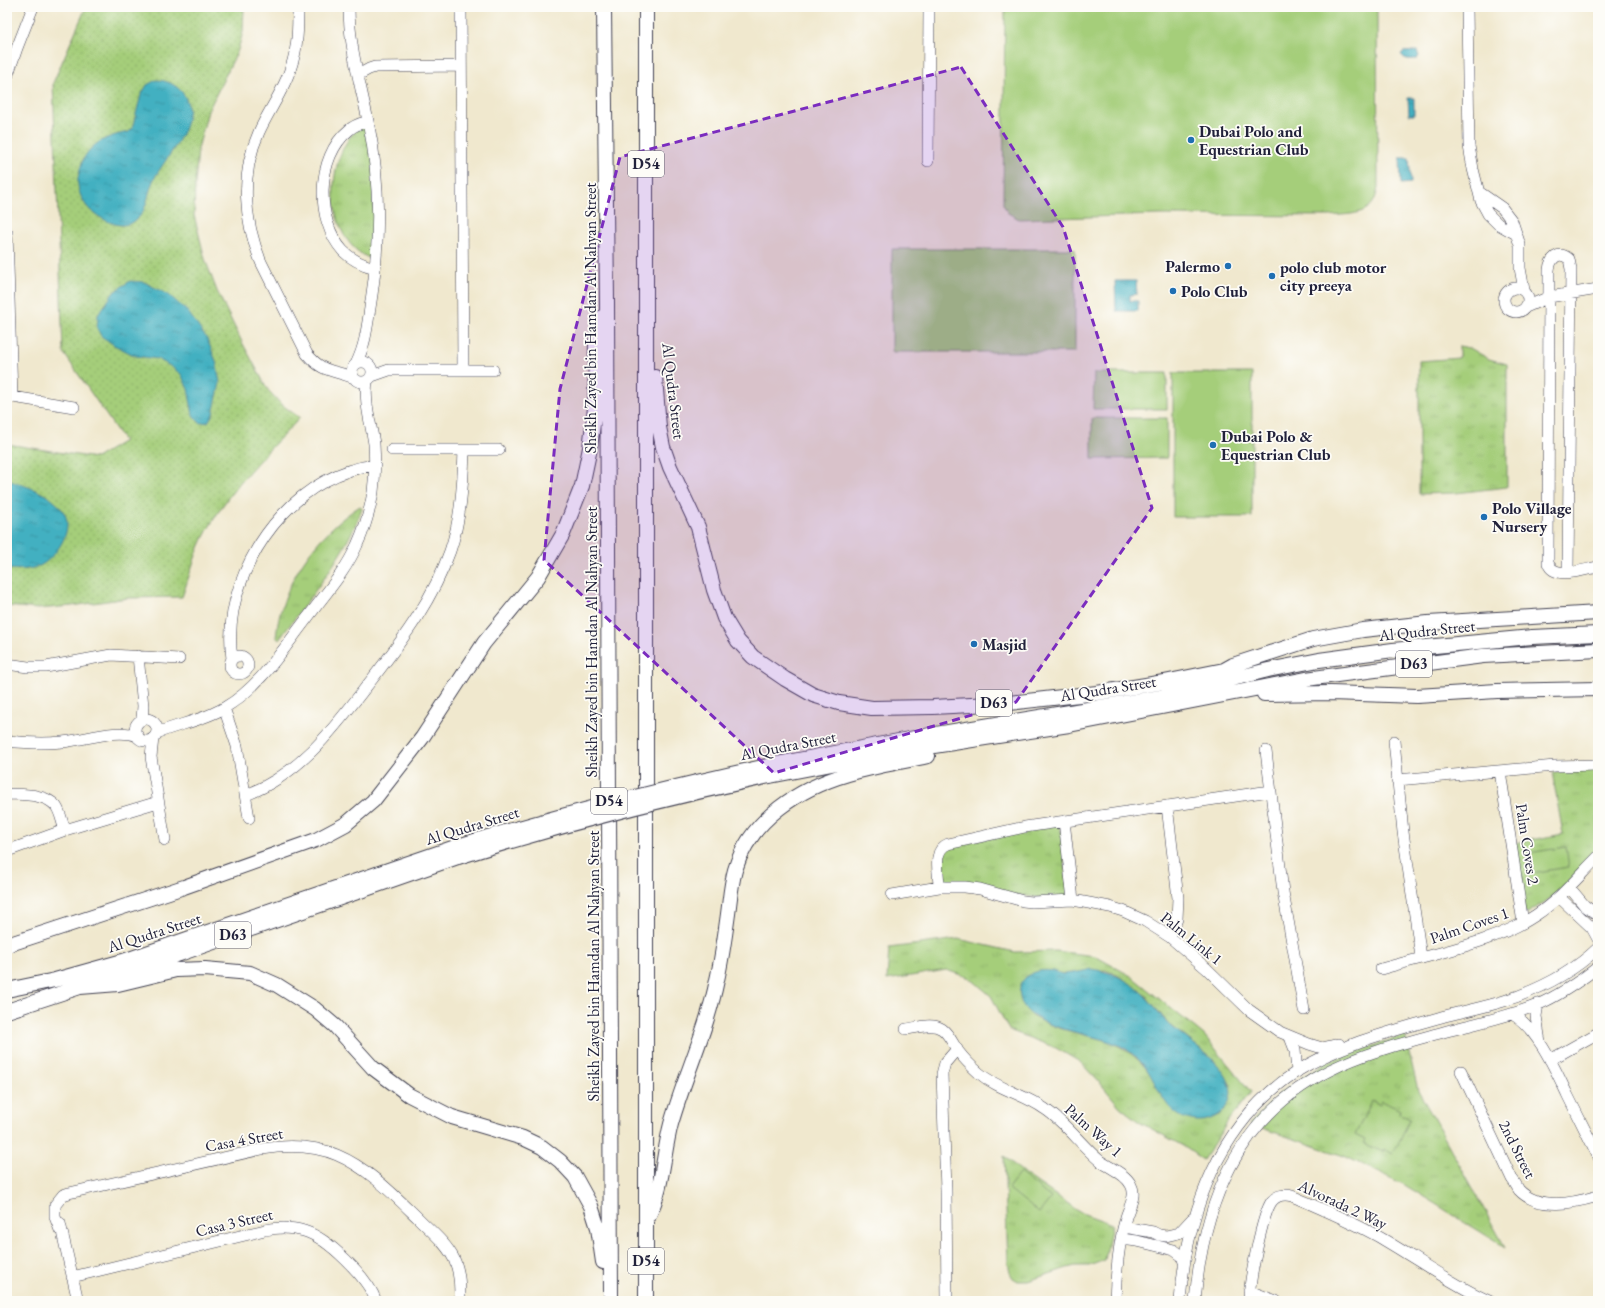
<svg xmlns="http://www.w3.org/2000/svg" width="1605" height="1308" font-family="'EB Garamond',serif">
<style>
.grass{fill:url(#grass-dots);stroke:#64785a}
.park{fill:url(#park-tufts);stroke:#64785a;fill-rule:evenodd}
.garden{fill:#a5ce7a;stroke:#64785a}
.water{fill:url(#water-ripples);stroke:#32697e}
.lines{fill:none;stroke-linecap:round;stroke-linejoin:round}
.minor-casing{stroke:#414051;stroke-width:12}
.major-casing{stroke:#414051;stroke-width:16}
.minor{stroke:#fff;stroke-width:11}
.major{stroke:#fff;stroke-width:14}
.major-bridge-casing{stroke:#414051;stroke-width:16;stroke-linecap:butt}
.major-bridge{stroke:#fff;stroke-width:14}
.marked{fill:#7b2cbf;fill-opacity:0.2;stroke:#7b2cbf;stroke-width:3;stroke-dasharray:8 5;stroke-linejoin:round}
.poi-dot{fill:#1f6fb2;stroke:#fdfcf7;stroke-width:1.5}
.labels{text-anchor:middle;stroke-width:3.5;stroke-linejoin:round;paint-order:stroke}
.shield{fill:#fdfcf7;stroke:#646373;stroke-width:1}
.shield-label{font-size:15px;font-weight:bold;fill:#22223b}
.poi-label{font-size:16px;font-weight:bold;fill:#22223b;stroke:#fdfcf7;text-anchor:start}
.street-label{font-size:16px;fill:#22223b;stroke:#fdfcf7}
</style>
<defs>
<pattern id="grass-dots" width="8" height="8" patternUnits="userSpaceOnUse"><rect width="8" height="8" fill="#a5ce7a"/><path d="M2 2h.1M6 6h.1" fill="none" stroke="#8eb16a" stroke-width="1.8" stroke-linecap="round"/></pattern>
<pattern id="park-tufts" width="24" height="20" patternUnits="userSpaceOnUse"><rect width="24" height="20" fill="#a5ce7a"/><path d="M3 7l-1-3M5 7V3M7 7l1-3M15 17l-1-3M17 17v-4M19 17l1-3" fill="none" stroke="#8eb16a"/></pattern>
<pattern id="water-ripples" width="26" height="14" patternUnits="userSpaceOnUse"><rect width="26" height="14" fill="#43b0c1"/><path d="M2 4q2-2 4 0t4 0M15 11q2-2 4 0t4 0" fill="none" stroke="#388f9e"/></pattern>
</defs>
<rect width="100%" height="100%" fill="#fdfcf7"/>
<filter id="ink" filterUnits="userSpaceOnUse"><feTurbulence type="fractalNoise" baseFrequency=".025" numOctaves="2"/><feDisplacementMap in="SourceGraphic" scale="8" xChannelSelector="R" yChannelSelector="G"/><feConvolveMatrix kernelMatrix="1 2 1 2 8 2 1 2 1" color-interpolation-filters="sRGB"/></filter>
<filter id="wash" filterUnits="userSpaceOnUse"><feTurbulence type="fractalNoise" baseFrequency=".012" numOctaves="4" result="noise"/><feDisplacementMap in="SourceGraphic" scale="16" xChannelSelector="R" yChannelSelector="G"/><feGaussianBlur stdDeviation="0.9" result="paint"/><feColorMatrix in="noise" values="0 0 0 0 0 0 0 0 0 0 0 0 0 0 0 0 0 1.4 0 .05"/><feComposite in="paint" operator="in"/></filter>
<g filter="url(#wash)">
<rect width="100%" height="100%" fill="#f0e8ce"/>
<!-- grass -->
<path class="grass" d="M 86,7 L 244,7 L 243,32 L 238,50 L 208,111 L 198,149 L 195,185 L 194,215 L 205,259 L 217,291 L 242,342 L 268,390 L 281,404 L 300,418 C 264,455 226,492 203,539 C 194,557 189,578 182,597 L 128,598 L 72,606 L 38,609 L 7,606 L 7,444 L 96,458 L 124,441 L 63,352 L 53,83 Z"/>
<!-- park -->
<path class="park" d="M 368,127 L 373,155 L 375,252 L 369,258 C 329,240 326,179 345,145 C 348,140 351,134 356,130 C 359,128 364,127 368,127 Z
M 1459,346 L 1470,348 L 1489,359 L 1507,364 L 1507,487 L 1456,493 L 1419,494 L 1419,361 L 1459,358 Z
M 360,506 L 362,509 C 344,558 309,598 279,640 L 276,637 C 281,584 315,535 360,506 Z
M 1598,769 L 1598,853 L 1557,894 L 1525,915 L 1514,843 L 1563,834 L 1552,772 Z
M 1060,824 L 1069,899 L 1051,899 L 942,886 L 940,858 L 946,846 Z
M 958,939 L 1015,952 L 1056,951 L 1095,956 L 1131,976 L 1204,1035 L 1251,1092 L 1227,1123 L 1203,1160 L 1183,1146 L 1139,1122 L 1120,1107 L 1101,1084 L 1080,1062 L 1056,1048 L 1009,1030 L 991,996 L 970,978 L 946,970 L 887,980 L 889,948 ZM 1105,970 L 1117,975 L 1146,996 L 1168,1023 L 1214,1060 L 1231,1085 L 1170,1107 C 1160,1095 1154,1077 1144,1066 C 1118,1037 1093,1039 1059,1028 C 1049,1025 1040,1020 1031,1016 L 1052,971 L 1061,974 Z
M 1405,1035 L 1418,1090 L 1505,1247 L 1403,1184 L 1344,1156 L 1250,1124 L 1280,1093 L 1326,1062 Z
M 1004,1156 L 1026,1175 L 1070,1205 L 1079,1212 L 1112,1224 L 1105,1260 L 1089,1266 L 1075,1266 L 1067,1268 L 1028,1281 L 1018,1281 L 1013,1278 L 1010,1273 L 1008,1263 Z"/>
<!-- garden -->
<path class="garden" d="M 1005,7 L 1377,7 L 1378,188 C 1377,192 1376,197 1374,201 C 1366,216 1345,214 1330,216 L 1158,215 L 1019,219 L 1008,213 L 1003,204 Z
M 892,249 L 1075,249 L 1075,352 L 892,352 Z
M 1094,373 L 1167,373 L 1167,409 L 1093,409 Z
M 1173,373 L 1252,373 L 1252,517 L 1173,517 Z
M 1092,418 L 1167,418 L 1167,458 L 1092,459 Z
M 1566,847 L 1569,867 L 1531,873 L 1528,853 Z
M 1372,1101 L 1380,1105 L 1382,1101 L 1400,1110 L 1399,1114 L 1410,1119 L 1393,1154 L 1384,1149 L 1383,1152 L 1363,1143 L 1365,1140 L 1355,1135 Z
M 1020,1173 L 1051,1198 L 1039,1213 L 1008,1188 Z"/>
<!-- water -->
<path class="water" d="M 1417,51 L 1419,56 L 1417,59 C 1411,59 1405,61 1401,54 L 1403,52 Z
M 156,80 C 166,80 175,84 182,92 C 203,120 166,156 154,179 C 146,195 148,218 128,224 C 117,228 102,219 94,213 C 85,207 79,195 78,185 C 77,180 79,174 80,170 C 85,144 107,136 129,132 L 132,129 L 141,95 L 147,85 Z
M 1408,98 L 1414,98 L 1414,115 L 1409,115 Z
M 1400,158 L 1409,158 L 1411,183 L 1401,184 Z
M 130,281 L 144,282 L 169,295 L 188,312 L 207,339 L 216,361 L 220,383 L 213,414 L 208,422 L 200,423 L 193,415 L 188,389 L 181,374 L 170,366 L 158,359 L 136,356 L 114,345 L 101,336 L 97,328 L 98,315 L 114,292 Z
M 1115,281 L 1136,281 L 1137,294 L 1130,295 L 1130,301 L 1138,301 L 1138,311 L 1116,311 Z
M 7,480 C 26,486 51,493 63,511 C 75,528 58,554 43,564 C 34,570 18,570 7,569 Z
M 1092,969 C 1113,972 1133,982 1147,998 C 1155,1006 1160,1016 1168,1023 C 1187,1042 1238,1068 1230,1099 C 1228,1104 1225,1110 1220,1114 C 1209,1121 1200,1123 1187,1119 C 1164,1112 1158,1085 1146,1068 C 1141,1061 1133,1054 1126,1049 C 1099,1031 1013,1031 1020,988 C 1021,982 1026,975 1033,973 C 1039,970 1048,970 1054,971 C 1057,972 1059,973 1062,974 C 1072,974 1083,971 1092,969 Z"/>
</g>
<g filter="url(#ink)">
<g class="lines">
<!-- minor casing -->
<g class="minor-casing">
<path id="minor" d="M 298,7 C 298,27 298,47 291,67 C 284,90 269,110 259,132 C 240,174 244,220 261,262 L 307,354 C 324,374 333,369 354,378
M 349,7 C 349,46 360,82 368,121 C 381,182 380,246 370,308 C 367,328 365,346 356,364
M 461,7 L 463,370
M 1467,7 L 1469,146 L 1473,169 L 1481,201 L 1488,214 L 1498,224 L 1516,234
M 358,75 L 369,69 L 375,67 L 461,66
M 7,77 L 17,48 L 33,7
M 368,121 C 361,123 354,125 349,130 C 316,157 315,220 343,251 C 352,260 363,265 375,268
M 928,161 L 929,7
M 1479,192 L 1502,208 L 1512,221 L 1520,245 L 1520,268 L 1524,290
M 7,232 L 12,397
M1504 300a12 12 0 1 1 24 0a12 12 0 1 1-24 0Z
M 1526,307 L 1549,297 L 1598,289
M352 372a10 10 0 1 1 20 0a10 10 0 1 1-20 0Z
M 372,376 L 389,370 L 493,370
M 7,396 L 74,407
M 392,450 L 499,450
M 1568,572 L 1571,269 L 1569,259 C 1558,250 1550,259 1549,270 L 1548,563 C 1554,581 1585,569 1598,567
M 138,656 L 143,706 L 142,720
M230 665a9 9 0 1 1 18 0a9 9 0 1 1-18 0Z
M 232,659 C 230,643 230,627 233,611 C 246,542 303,473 375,465
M 7,664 L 28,667 L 46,667 L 111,655 L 179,659
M 224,708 L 237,746 L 249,818
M135 730a11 11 0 1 1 22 0a11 11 0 1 1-22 0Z
M 157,733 C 179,724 204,720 224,708 C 260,687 283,649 308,617 C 325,594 346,571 357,545 C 365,528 370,510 373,492 C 375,477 375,460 374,444 C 371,423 364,403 367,381
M 153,738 L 151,757 L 165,840
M 7,741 C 26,743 44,744 62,742 C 86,740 116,728 138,736
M 1394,741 L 1403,832 L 1421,957
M 1266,751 L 1283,892 L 1304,1010
M 1500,771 L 1523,923
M 1397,780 L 1555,766 L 1598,765
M 7,794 C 22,795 45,793 56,806 C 61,813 62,823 65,830
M 246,795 C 303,773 337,724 373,678 C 404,638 433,599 450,551 C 461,519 463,484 464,450
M 1167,806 L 1178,898 L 1177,919 L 1170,937
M 1064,821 L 1073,900
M 7,851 L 65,830 L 158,802
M 939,887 C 939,873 932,850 948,844 L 1025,827 L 1270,791
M 1569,887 L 1585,906 L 1598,915
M 892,895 L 939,887 L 965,887 L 980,889 L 1023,901 L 1032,902 L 1073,900 L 1110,907 L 1123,911 L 1145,921 L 1170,937 L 1207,969 L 1249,1010 L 1280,1032 L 1309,1044 L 1322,1048 L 1339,1044
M 1559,897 L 1592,928 L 1598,939
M 1381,969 C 1429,955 1495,943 1536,915 C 1560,899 1578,877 1598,857
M 1538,1004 L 1536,1016 L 1540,1042
M 1512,1014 C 1537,1027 1556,1071 1568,1096 C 1578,1116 1588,1136 1598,1156
M 906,1029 C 917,1028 932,1022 942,1029 C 949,1034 953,1044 958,1051 C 964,1059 971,1066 979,1073 C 999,1090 1024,1094 1045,1109 C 1066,1123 1081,1145 1100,1161 C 1110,1168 1126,1174 1131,1185 C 1137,1195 1129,1207 1126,1217 C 1118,1244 1116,1273 1115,1301
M 1290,1037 L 1295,1050 L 1297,1072
M 1550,1060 L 1598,1033
M 1461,1071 L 1512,1179 C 1515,1182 1517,1187 1519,1190 C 1539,1211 1574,1203 1598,1196
M 60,1223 L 78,1301
M 1124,1227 L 1153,1232 L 1159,1235 L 1166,1236 L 1179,1233 L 1192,1219
M 60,1230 L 55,1217 L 55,1205 L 63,1195 L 69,1193 L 262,1149 C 287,1145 313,1145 337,1155 C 368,1168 394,1195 418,1218 C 431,1231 446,1243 454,1259 C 460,1272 460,1287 460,1301
M 1121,1239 L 1137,1241 L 1174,1250 L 1182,1256 L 1184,1262
M 72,1277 L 265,1230 C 279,1227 291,1227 304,1231 C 328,1238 368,1278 376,1301
M 1249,1291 L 1276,1301
M 947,1301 L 946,1190 L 942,1074 L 945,1063 L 957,1049
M 1180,1301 C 1187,1212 1219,1123 1296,1072 C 1339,1044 1396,1030 1445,1016 C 1465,1011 1485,1007 1504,1001 C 1538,990 1572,973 1598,948
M 1195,1301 C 1203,1204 1237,1116 1330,1070 C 1366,1052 1408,1042 1447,1031 C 1477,1023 1508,1017 1537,1005 C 1558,996 1580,981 1598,967
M 1249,1301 C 1249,1283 1262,1214 1272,1201 C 1277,1195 1285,1194 1292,1196 C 1324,1210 1356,1223 1386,1241 C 1420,1261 1453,1285 1489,1301"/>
</g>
<!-- major casing -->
<g class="major-casing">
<path id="major" d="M 604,7 L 607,302 L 611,1301
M 646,7 L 646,1301
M 655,377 L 659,427 L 663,447 L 670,467 L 698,527 L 714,590 L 724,618 L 738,641 L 753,657 L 785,679 L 813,695 L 839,703 L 872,708 L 933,707 L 1009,703 L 1097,693 L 1164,682 L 1224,670 L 1233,665 L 1313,639 L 1363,630 L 1428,623 L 1598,613
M 1264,694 L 1331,693 L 1417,696 L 1497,691 L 1598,689
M 767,766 L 930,735 L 1161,697 L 1268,670 L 1319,660 L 1393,650 L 1532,637 L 1598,634
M 770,776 L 889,753 L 1069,725 L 1306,679 L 1483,656 L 1598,650
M 7,945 L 184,887 L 316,840 L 346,824 L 373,801 L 422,738 L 484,643 L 538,577 L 563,534 L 582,486 L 590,448 L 595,408 L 596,341 L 602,317
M 80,987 L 118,984 L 176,970 L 205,969 L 250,973 L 277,985 L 315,1009 L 335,1026 L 373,1068 L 409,1095 L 452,1117 L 523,1138 L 542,1147 L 560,1161 L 575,1177 L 591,1206 L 598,1228 L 603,1262
M 7,990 L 55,980 L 123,961 L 455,847
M 7,1011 L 165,959 L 458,857
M 649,1215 C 663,1187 663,1154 671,1124 C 685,1075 707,1030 717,980 C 722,958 725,936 728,914 C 730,899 731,884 735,870 C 750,819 800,788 848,774 C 874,766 902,762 928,756"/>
</g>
<!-- minor -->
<use href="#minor" class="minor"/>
<!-- major -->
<use href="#major" class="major"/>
<!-- major-bridge casing -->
<g class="major-bridge-casing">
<path id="major-bridge" d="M 455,847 C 558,815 662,789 767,766
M 458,857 C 561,825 665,798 770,776"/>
</g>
<!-- major-bridge -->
<use href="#major-bridge" class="major-bridge"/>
</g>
</g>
<!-- marked area -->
<path class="marked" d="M 961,67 L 1063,227 L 1152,508 L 1016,702 L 774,773 L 544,560 L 560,389 L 620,157 Z"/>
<!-- markers -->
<g class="poi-dot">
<circle cx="1191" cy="140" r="4"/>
<circle cx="1228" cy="266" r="4"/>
<circle cx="1272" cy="276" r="4"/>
<circle cx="1173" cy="291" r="4"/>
<circle cx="1213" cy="445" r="4"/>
<circle cx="1484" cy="517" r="4"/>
<circle cx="974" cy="644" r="4"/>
</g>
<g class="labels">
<!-- shield labels -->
<g class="shield">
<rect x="628" y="151" width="36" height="26" rx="3"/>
<rect x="1396" y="651" width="36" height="26" rx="3"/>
<rect x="976" y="690" width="36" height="26" rx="3"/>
<rect x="591" y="788" width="36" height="26" rx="3"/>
<rect x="215" y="922" width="36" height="26" rx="3"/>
<rect x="628" y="1248" width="36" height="26" rx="3"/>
</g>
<g class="shield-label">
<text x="646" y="169">D54</text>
<text x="1414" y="669">D63</text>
<text x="994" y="708">D63</text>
<text x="609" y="806">D54</text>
<text x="233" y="940">D63</text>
<text x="646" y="1266">D54</text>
</g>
<!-- poi labels -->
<g class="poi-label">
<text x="1199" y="137">Dubai Polo and<tspan x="1199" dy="18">Equestrian Club</tspan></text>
<text x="1220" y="272" text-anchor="end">Palermo</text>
<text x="1280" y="273">polo club motor<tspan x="1280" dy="18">city preeya</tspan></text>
<text x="1181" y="297">Polo Club</text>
<text x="1221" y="442">Dubai Polo &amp;<tspan x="1221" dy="18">Equestrian Club</tspan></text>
<text x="1492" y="514">Polo Village<tspan x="1492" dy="18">Nursery</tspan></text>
<text x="982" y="650">Masjid</text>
</g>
<!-- street labels -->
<g class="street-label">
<text transform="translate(590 318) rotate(-90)" y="6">Sheikh Zayed bin Hamdan Al Nahyan Street</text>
<text transform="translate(674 391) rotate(83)" y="6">Al Qudra Street</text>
<text transform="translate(1427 630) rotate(-6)" y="6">Al Qudra Street</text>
<text transform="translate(591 642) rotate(-90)" y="6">Sheikh Zayed bin Hamdan Al Nahyan Street</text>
<text transform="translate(1108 688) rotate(-9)" y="6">Al Qudra Street</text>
<text transform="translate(788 745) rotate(-11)" y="6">Al Qudra Street</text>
<text transform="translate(472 825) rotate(-17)" y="6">Al Qudra Street</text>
<text transform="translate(1528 844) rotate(81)" y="6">Palm Coves 2</text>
<text transform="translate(1469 925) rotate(-19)" y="6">Palm Coves 1</text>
<text transform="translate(154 932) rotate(-18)" y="6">Al Qudra Street</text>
<text transform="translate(1192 938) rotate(39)" y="6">Palm Link 1</text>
<text transform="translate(593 966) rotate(-90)" y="6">Sheikh Zayed bin Hamdan Al Nahyan Street</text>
<text transform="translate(1094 1130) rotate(42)" y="6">Palm Way 1</text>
<text transform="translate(244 1139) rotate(-10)" y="6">Casa 4 Street</text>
<text transform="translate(1518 1149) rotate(63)" y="6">2nd Street</text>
<text transform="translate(1343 1204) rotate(25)" y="6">Alvorada 2 Way</text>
<text transform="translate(234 1222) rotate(-13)" y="6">Casa 3 Street</text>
</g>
</g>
<!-- margin -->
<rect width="1605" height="1308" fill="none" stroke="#fdfcf7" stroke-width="24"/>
</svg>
